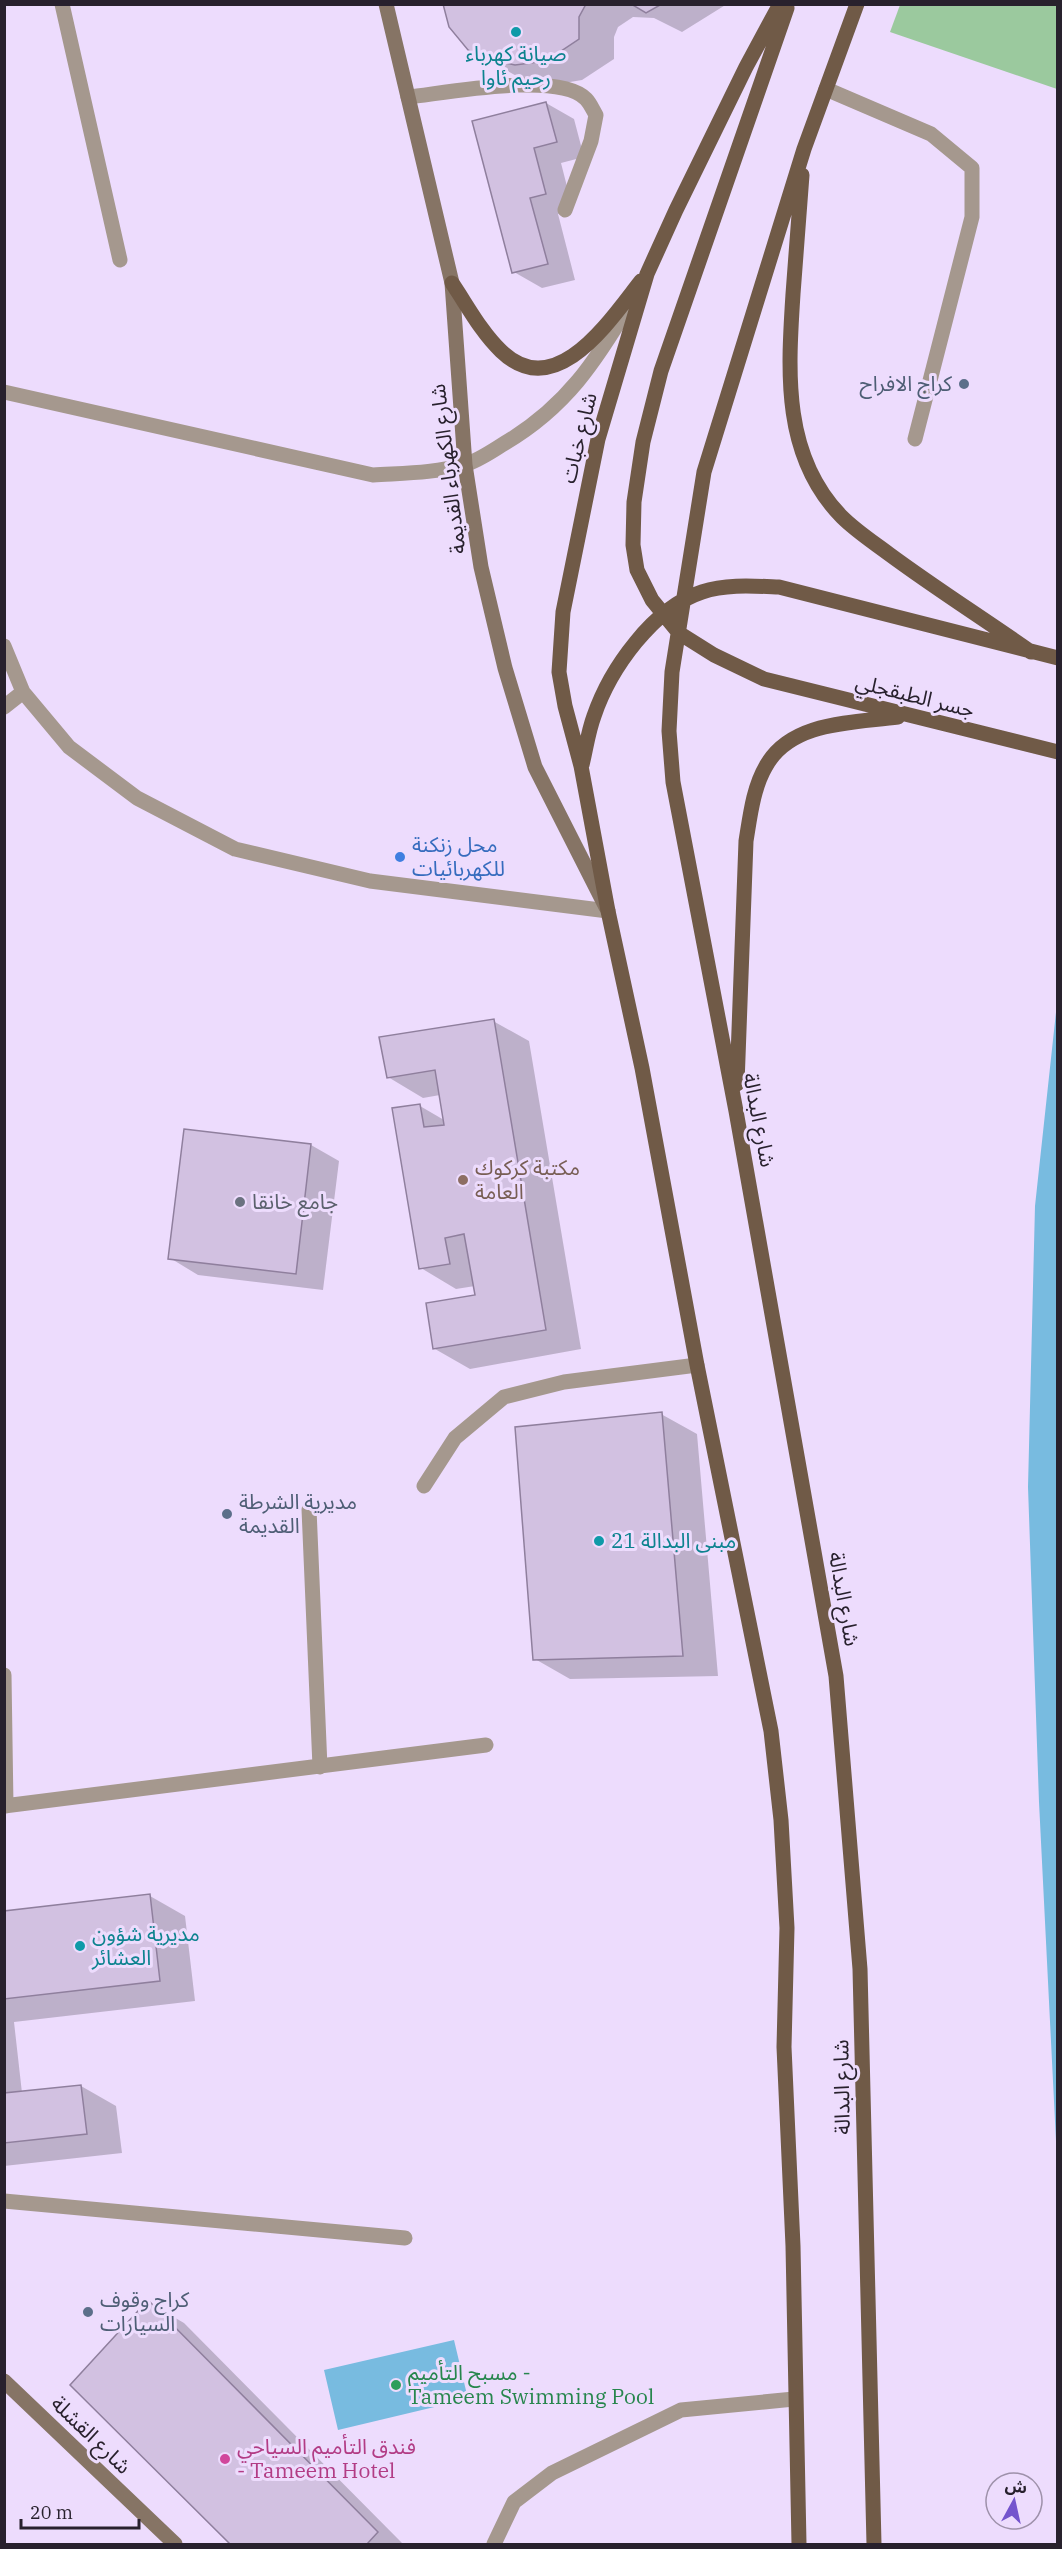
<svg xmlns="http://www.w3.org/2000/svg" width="1062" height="2549" font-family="'IBM Plex Serif','Noto Sans Arabic',serif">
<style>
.green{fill:#9bc99e}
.water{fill:#78bbe0}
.shadow{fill:#0003}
.building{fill:#d2c1e1;stroke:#8f7f9d;stroke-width:1.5}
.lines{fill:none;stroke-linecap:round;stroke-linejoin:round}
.lane{stroke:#a5988e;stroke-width:15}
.street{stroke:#a5988e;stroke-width:15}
.secondary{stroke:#867465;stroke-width:15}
.primary{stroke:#705a47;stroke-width:15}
.culture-dot{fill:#0f9aa8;stroke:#eddcfd;stroke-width:2}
.service-dot{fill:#5c6f8a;stroke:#eddcfd;stroke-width:2}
.shop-dot{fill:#3f7fe0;stroke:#eddcfd;stroke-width:2}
.education-dot{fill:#8d6e63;stroke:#eddcfd;stroke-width:2}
.worship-dot{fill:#6b7280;stroke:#eddcfd;stroke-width:2}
.leisure-dot{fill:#2e9e5b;stroke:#eddcfd;stroke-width:2}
.hotel-dot{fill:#d1479c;stroke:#eddcfd;stroke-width:2}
.labels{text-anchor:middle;stroke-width:6;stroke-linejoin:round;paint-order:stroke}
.culture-label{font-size:21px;fill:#0d838f;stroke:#eddcfd;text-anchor:start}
.service-label{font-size:21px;fill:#4e5e75;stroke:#eddcfd;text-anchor:start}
.street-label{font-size:21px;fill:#28212d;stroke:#eddcfd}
.shop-label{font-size:21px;fill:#366cbe;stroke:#eddcfd;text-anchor:start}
.education-label{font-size:21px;fill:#785e54;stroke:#eddcfd;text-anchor:start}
.worship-label{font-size:21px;fill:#5b616d;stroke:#eddcfd;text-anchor:start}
.leisure-label{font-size:21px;fill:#27864d;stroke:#eddcfd;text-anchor:start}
.hotel-label{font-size:21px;fill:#b23c85;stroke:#eddcfd;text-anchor:start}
</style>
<rect width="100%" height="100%" fill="#eddcfd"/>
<!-- green -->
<path class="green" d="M 900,5 L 1057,5 L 1057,89 L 890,32 Z"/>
<!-- water -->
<path class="water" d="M 1057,1003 L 1057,2161 L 1039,1802 L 1028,1487 L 1035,1206 Z
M 454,2340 L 468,2399 L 338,2430 L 324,2370 Z"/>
<!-- shadow -->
<path class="shadow" d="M 444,4 L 727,4 L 682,32 L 654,18 L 633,17 L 618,27 L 614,37 L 614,59 L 582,80 L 552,85 L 520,78 L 469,49 Z
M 546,103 L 574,119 L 584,157 L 561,163 L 573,210 L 558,214 L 575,280 L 542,288 L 514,272 L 474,122 Z
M 493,1021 L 529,1041 L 581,1349 L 470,1369 L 435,1349 L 477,1296 L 475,1286 L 456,1289 L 421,1268 L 420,1106 L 444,1120 L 440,1095 L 423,1098 L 388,1077 Z
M 311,1145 L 339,1161 L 323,1290 L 198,1275 L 170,1258 Z
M 661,1414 L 697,1434 L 718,1676 L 570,1679 L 535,1659 Z
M 150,1896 L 185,1916 L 195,2001 L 14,2022 L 22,2093 L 81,2086 L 116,2106 L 122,2153 L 4,2166 L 4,1912 Z
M 148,2302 L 184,2323 L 403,2544 L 232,2544 L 73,2385 Z"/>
<!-- building -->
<path class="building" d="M 443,4 L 586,4 L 579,17 L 579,39 L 546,61 L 515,65 L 483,58 L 468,50 L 449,27 Z
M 631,4 L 662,4 L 646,13 Z
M 546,102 L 557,142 L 534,148 L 546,194 L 530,198 L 548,264 L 512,273 L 472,121 Z
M 494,1019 L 546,1330 L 433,1349 L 426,1303 L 475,1295 L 464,1234 L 445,1238 L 450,1264 L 419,1269 L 392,1108 L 420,1104 L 424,1127 L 444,1125 L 435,1070 L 387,1078 L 379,1037 Z
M 184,1129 L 311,1144 L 296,1274 L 168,1259 Z
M 662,1412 L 683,1656 L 533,1660 L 515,1427 Z
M 150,1894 L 160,1981 L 4,1999 L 4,1911 Z
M 81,2085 L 87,2134 L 4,2143 L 4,2093 Z
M 148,2300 L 378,2532 L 367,2544 L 230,2544 L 70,2385 Z"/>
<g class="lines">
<!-- lane -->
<path class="lane" d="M 62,4 L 120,260
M 826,89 L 931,134 L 972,168 L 972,217 L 915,439
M 408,97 C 446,93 559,71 586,99 C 590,103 593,110 596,115 L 591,141 L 565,210
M 424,1486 L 455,1438 L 504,1397 L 564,1382 L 697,1365
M 494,2544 L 514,2502 L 552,2473 L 681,2410 L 794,2399"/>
<!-- street -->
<path class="street" d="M 4,392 L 373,475 C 403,473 435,473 464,465 C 478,461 492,451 505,443 C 566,407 596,361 631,302
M 4,646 L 23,692 L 69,747 L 137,798 L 235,849 L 370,881 L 608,911
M 4,707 L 23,692
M 309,1509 L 320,1767
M 4,1675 L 6,1806
M 4,1806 L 486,1745
M 4,2201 L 405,2238"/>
<!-- secondary -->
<path class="secondary" d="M 386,4 L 452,283 L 465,465 L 481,567 L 505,668 L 535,767 L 606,907
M 4,2381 L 175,2544"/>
<!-- primary -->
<path class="primary" d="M 780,4 L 746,67 L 676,210 L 647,274 L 598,439 L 563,612 L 559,672 L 565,706 L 581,766 L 608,911 L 642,1068 L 697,1365 L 771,1731 L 781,1820 L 787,1928 L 784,2047 L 793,2246 L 799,2544
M 857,4 L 804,149 L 704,472 L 672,672 L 669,731 L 673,782 L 736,1111 L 836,1676 L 860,1969 L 874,2544
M 787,8 L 661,371 L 643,442 L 634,502 L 633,545 L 637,570 L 652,600 L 679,633 L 714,655 L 764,679 L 1058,752
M 802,175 C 799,215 796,254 793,294 C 788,372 782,456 842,517 C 856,531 873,542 889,554 C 935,588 984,619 1031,652
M 452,283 C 467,305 481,332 501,351 C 556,404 610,320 641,281
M 582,765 C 586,749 588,732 594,716 C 610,669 653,608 702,592 C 726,584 753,586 779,587 L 1058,658
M 737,1084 L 746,841 C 750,817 753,788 766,766 C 791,721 853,723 898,717"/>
</g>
<!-- markers -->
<g class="culture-dot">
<circle cx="516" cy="32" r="6"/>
<circle cx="599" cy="1541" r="6"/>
<circle cx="80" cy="1946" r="6"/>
</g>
<g class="service-dot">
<circle cx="964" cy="384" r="6"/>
<circle cx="227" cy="1514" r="6"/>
<circle cx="88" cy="2312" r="6"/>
</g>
<circle class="shop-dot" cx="400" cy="857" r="6"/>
<circle class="education-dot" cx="463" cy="1180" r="6"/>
<circle class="worship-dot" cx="240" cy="1202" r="6"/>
<circle class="leisure-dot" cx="396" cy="2385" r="6"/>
<circle class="hotel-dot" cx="225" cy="2459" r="6"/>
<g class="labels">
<!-- culture labels -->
<g class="culture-label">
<text x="516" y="61" text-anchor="middle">صيانة كهرباء<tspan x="516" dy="24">رحيم ئاوا</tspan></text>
<text x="611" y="1548">مبنى البدالة 21</text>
<text x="92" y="1941">مديرية شؤون<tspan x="92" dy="24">العشائر</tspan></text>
</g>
<!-- service labels -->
<g class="service-label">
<text x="952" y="391" text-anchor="end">كراج الافراح</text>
<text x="239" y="1509">مديرية الشرطة<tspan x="239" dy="24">القديمة</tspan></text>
<text x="100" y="2307">كراج وقوف<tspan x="100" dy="24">السيارات</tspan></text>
</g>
<!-- street labels -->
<g class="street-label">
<text transform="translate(579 438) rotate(-76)" y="7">شارع خبات</text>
<text transform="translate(448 469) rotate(-97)" y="7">شارع الكهرباء القديمة</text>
<text transform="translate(915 696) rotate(14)" y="7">جسر الطبقجلي</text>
<text transform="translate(759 1120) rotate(79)" y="7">شارع البدالة</text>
<text transform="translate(844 1599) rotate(80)" y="7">شارع البدالة</text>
<text transform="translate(842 2087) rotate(-91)" y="7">شارع البدالة</text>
<text transform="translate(91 2435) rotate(44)" y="7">شارع القشلة</text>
</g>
<!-- shop labels -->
<g class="shop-label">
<text x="412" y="852">محل زنكنة<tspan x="412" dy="24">للكهربائيات</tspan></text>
</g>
<!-- education labels -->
<g class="education-label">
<text x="475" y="1175">مكتبة كركوك<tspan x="475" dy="24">العامة</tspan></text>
</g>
<!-- worship labels -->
<g class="worship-label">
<text x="252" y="1209">جامع خانقا</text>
</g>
<!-- leisure labels -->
<g class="leisure-label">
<text x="408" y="2380">مسبح التأميم -<tspan x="408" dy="24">Tameem Swimming Pool</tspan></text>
</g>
<!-- hotel labels -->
<g class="hotel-label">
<text x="237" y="2454">فندق التأميم السياحي<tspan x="237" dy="24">- Tameem Hotel</tspan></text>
</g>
</g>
<!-- border -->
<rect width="1062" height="2549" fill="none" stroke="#28212d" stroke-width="12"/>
<!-- north arrow -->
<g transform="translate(1014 2501) rotate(8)"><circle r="28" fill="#eddcfd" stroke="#9e91aa" stroke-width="1.5"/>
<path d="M0-4.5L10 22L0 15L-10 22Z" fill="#7454cd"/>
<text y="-9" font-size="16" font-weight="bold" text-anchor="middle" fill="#28212d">ش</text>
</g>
<!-- scale -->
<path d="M21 2519v9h118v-9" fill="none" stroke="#28212d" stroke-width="3"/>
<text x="30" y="2519" font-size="18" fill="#28212d" stroke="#eddcfd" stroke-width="4.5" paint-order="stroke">20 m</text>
</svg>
